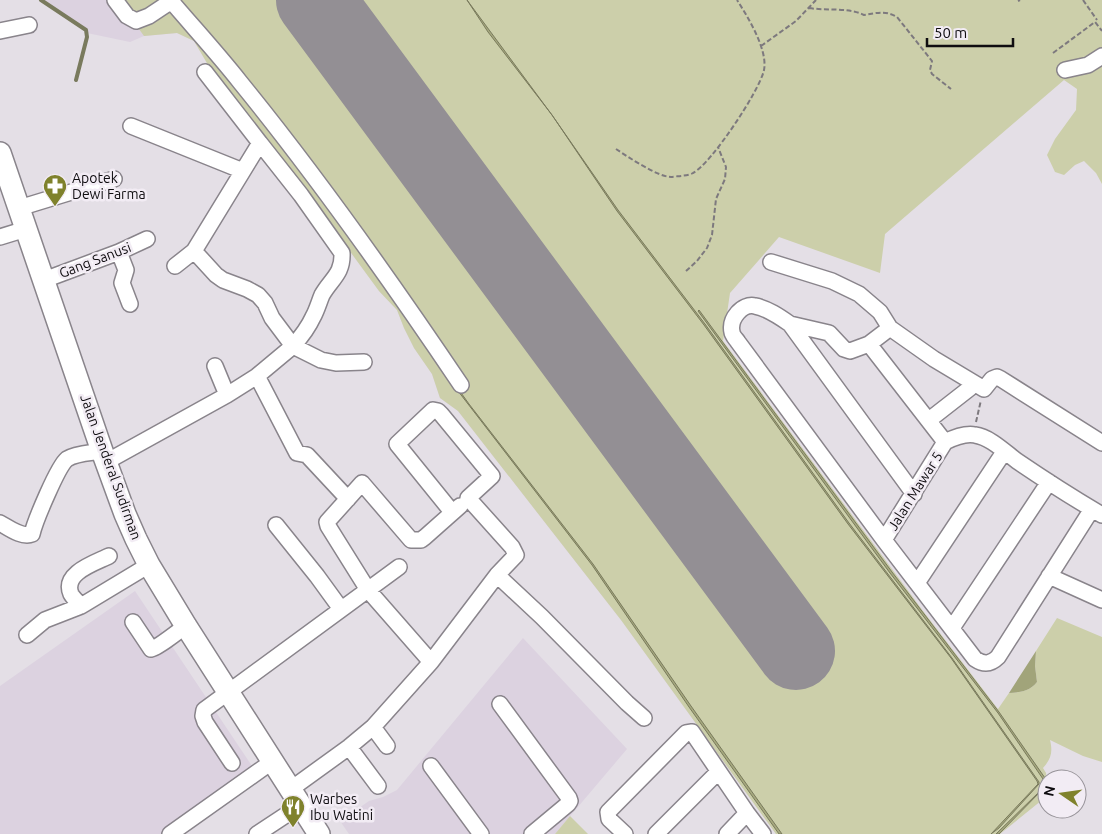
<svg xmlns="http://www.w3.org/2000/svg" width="1102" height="834" font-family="Ubuntu,sans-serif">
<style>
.built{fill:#dcd2e0}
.green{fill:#cccfaa}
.forest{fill:#a1a47a}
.water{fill:#a6a97e;stroke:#797a5d}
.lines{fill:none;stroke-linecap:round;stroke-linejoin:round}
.stream{stroke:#797a5d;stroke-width:4}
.runway{stroke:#938f94;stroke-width:78}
.minor-casing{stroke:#89848b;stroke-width:18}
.highway-casing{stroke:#89848b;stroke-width:24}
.path{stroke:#7d797e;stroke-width:2;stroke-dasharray:5 2.5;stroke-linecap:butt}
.minor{stroke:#fff;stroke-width:15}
.highway{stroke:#fff;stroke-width:21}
.labels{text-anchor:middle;stroke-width:5;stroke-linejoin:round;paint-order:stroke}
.poi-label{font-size:14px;fill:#0f0d10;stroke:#f2ecf4;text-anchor:start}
.street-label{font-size:14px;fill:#0f0d10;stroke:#f2ecf4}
</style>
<rect width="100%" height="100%" fill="#e4dfe6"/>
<!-- built -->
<path class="built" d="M 39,0 L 476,0 L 723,341 L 923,611 L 1046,773 L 1047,786 L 1042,800 L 1000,834 L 776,834 L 621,620 L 458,411 L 440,398 L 432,374 L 414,348 L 404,328 L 397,310 L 379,291 L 275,149 L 240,113 L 194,41 L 177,33 L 144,36 L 130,42 L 87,33 Z
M 135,591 L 254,769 L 162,834 L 0,834 L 0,686 Z
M 523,638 L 627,749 L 555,834 L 349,834 L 340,821 L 369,801 L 383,797 L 397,790 Z"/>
<!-- green -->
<path class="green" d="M 118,0 L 283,0 L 775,666 L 817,636 L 348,0 L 1102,0 L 1102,184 L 1096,173 L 1084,161 L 1075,165 L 1064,175 L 1055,172 L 1047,155 L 1055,139 L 1076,110 L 1077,89 L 1064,80 L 885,234 L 880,273 L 779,237 L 730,293 L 723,341 L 923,611 L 998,709 L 1009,693 C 1020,692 1029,692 1037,682 L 1035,666 L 1036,651 L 1057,618 L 1102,637 L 1102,762 L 1083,756 L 1050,740 C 1053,752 1051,759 1043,768 L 1046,773 L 1047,786 L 1042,800 L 1000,834 L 776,834 L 621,620 L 458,411 L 440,398 L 432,374 L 414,348 L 404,328 L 397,310 L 379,291 L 275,149 L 240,113 L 218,82 L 194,41 L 177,33 L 144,36 Z
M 570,816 L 588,834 L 555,834 Z"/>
<!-- forest -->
<path class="forest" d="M 1036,651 L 1035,666 L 1037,682 C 1029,692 1020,692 1009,693 Z"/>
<!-- water -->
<path class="water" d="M 467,0 L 552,115 L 618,210 L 705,324 L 849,523 L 952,658 L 1039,782 L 1039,784 L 999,828 L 991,834 L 1038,784 L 1037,781 L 951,658 L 848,524 L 704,325 L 617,211 L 552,115 L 488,32 Z
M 300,167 L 469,404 L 593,564 L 691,706 L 782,834 L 779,834 L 689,707 L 592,565 L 458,391 Z
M 699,310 L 892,572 L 999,712 L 1045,778 L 1044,785 L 1041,791 L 999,834 L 996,834 L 1038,793 L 1043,785 L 1043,779 L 998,713 L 890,573 L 698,311 Z"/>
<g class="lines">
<!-- stream -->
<path class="stream" d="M 41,0 L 86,30 L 87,37 L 76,80"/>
<!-- runway -->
<path class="runway" d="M 315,0 L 796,651"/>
<!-- minor casing -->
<g class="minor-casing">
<path id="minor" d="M 115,0 L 127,16 L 136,21 L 149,16 L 173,0
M 171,1 C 194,28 218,54 240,82 C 319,179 391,281 461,385
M 0,31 L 29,25
M 1065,70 L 1088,65 L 1102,56
M 131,126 L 243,171
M 260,143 L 301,195 L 342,253 C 343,274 331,279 322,295 C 319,302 317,310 313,317 C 308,328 301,337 293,346 L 321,360 L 336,363 L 364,362
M 19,208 L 114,179
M 0,237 L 26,229
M 119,252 L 126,270 L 122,283 L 130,304
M 771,262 L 832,281 L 859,294 L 880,312 L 890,328 L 934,359 L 984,389 L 992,379 L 997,377 L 1001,379 L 1102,443
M 175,266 L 194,251 L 260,143 L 205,72
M 44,280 L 119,252 L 147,239
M 790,324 L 829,333 L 844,349 L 850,351 L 869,344 L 890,328
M 869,344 L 945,442
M 215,366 L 227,395
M 257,376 L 297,453 L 307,455 L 348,499
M 929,420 L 970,388
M 106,462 L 227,395 L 257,376 L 293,346 L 272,318 L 265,303 L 258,295 L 247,289 L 223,280 L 216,275 L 194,251
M 914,494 L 790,324 C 780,317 767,308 755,306 C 742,303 729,319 732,332 C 732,335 736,339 738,342 L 884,540 L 975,659 C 984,665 991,664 998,657 L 1092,509
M 0,523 C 9,528 22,538 32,534 C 35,521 58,466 67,459 C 76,453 92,453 102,451
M 276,525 L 317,576 L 341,609
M 884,540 L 945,442 C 953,438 965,433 975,435 C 990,437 1005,452 1017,461 C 1045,480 1073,498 1102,515
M 497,575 L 542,617 L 627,703 L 644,718
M 1049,576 L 1102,600
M 917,583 L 1004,452
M 81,606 C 78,602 73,598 71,594 C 62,573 95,563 109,556
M 133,622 L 151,649 C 158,648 178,631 186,626
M 952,628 L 1049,482
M 27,635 L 45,620 L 81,606 L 149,565
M 431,662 L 368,590 L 328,526 L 327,522 L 362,483 L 411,540 L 421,540 L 425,537 L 460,506
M 500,704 L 569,798 L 570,801 L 568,804 L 532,834
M 373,727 L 387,746
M 349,747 L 378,786
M 232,763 L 205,722 L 203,716 L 204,710 L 399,567
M 431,766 L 481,834
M 291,789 L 349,747 L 373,727 L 431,662 L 497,575 L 516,555 L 512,547 L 468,498 L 492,476 L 441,414 L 438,411 L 433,410 L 397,444 L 452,512
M 170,834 L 273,761
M 257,834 L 301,805
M 625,834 L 609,819 L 608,812 L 686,733 L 692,732 L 747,813 L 763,834
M 656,834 L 718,772
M 727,834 L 747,813"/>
</g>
<!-- highway casing -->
<g class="highway-casing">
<path id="highway" d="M 0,153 L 102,451 L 125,514 L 136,539 L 149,565 L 186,626 L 319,834"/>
</g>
<!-- path -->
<path class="path" d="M 1083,0 L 1097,20
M 1018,1 L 1020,0
M 809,8 C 827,11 849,7 864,15 C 877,13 885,10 897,17 L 932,61 L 930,70 L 932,74 L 951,89
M 761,46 L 796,21 L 816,0
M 1053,53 L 1095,22 L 1102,31
M 616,149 C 628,157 658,177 671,177 C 677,176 688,176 693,173 C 711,164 760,90 764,70 C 768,50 748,17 737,0
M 686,271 L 697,261 L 707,248 L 712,235 L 716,199 L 725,179 L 726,167 L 718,147
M 976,422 L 981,400"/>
<!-- minor -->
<use href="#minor" class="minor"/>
<!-- highway -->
<use href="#highway" class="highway"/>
</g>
<!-- icons -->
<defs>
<g id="pharmacy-pin" transform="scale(1.25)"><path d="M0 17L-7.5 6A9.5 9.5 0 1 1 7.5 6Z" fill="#7f822c" stroke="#f2ecf4"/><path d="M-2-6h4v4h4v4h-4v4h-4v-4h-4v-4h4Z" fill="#fff"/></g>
<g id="restaurant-pin" transform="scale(1.25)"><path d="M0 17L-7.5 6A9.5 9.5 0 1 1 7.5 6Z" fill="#7f822c" stroke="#f2ecf4"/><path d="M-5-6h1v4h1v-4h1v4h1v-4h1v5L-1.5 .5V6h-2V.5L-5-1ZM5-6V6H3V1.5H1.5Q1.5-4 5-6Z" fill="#fff"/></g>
</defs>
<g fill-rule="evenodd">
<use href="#pharmacy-pin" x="55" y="186"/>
<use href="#restaurant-pin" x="293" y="807"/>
</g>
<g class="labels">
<!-- poi labels -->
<g class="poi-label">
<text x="72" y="183">Apotek<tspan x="72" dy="16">Dewi Farma</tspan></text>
<text x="310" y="804">Warbes<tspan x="310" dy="16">Ibu Watini</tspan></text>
</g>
<!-- street labels -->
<g class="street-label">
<text transform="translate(95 260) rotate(-21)" y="5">Gang Sanusi</text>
<text transform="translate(111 467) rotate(70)" y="5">Jalan Jenderal Sudirman</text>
<text transform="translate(915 491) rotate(-58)" y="5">Jalan Mawar 5</text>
</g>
</g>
<!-- north arrow -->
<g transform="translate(1062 794) rotate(283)"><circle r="24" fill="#f2ecf4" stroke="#979399"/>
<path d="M0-4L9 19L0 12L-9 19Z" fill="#7f822c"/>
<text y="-8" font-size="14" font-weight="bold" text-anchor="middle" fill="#0f0d10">N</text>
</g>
<!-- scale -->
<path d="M927 38v8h86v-8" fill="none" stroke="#0f0d10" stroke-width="2.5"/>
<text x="934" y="38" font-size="15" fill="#0f0d10" stroke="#f2ecf4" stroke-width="4" paint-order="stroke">50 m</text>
</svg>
